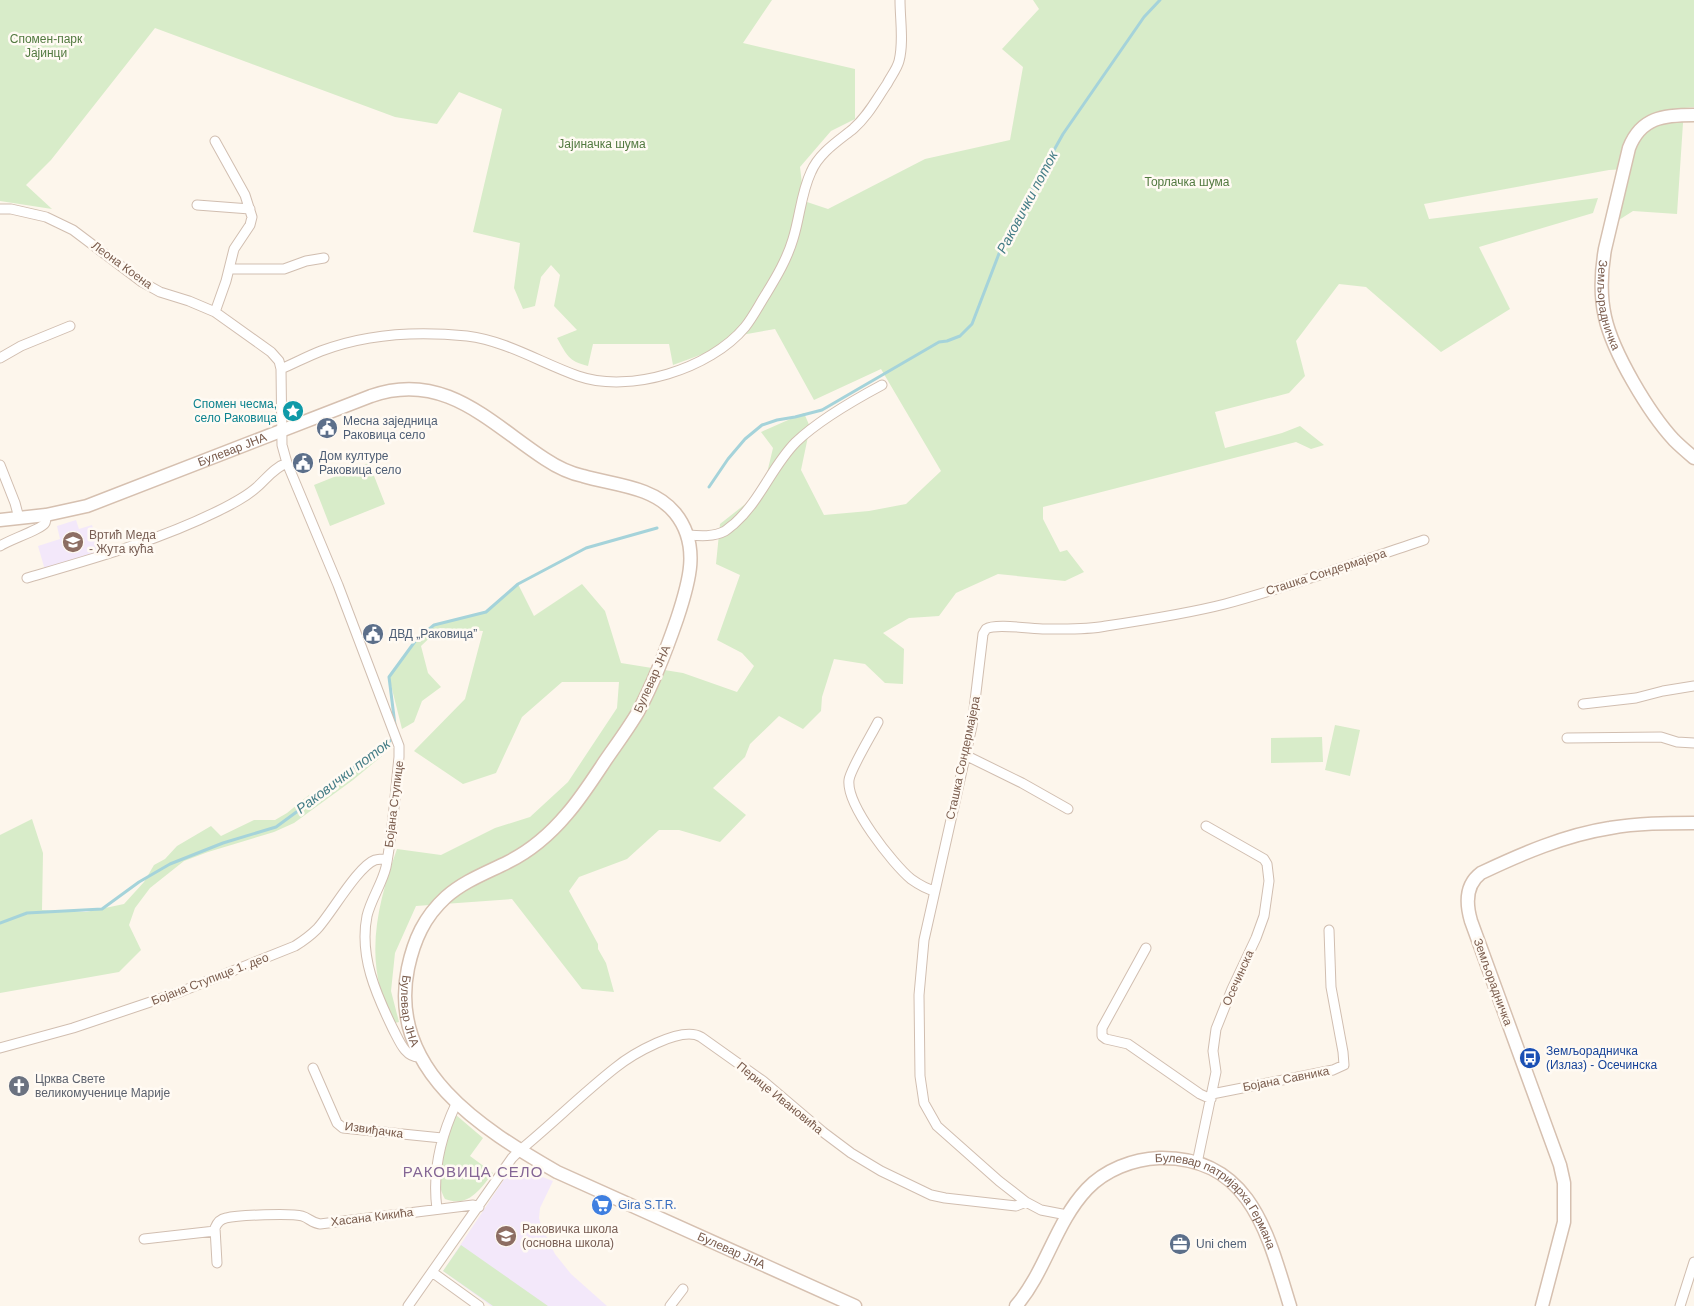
<svg xmlns="http://www.w3.org/2000/svg" width="1694" height="1306" font-family="Helvetica,sans-serif">
<style>
.education{fill:#f3e8fa}
.green{fill:#d8ecc9}
.lines{fill:none;stroke-linecap:round;stroke-linejoin:round}
.stream{stroke:#a5d3da;stroke-width:3}
.street-casing{stroke:#d1beb0;stroke-width:11}
.secondary-casing{stroke:#d6c0b0;stroke-width:15}
.street{stroke:#fff;stroke-width:9}
.secondary{stroke:#fff;stroke-width:12}
.labels{text-anchor:middle;stroke-width:5;stroke-linejoin:round;paint-order:stroke}
.park-label{font-size:12px;fill:#537a41;stroke:#fffaf3}
.street-label{font-size:12px;fill:#7a5c4d;stroke:#fffaf3}
.culture-label{font-size:12px;fill:#0d838f;stroke:#fffaf3;text-anchor:end}
.service-label{font-size:12px;fill:#4e5e75;stroke:#fffaf3;text-anchor:start}
.education-label{font-size:12px;fill:#785e54;stroke:#fffaf3;text-anchor:start}
.transit-label{font-size:12px;fill:#164399;stroke:#fffaf3;text-anchor:start}
.worship-label{font-size:12px;fill:#5b616d;stroke:#fffaf3;text-anchor:start}
.shop-label{font-size:12px;fill:#366cbe;stroke:#fffaf3;text-anchor:start}
.water-label{font-size:14px;font-style:italic;fill:#437c86;stroke:#fffaf3}
.quarter-label{font-size:15px;letter-spacing:1px;fill:#846695;stroke:#fffaf3}
</style>
<rect width="100%" height="100%" fill="#fdf6ec"/>
<!-- education -->
<path class="education" d="M 76,520 L 79,529 L 92,525 L 101,553 L 45,570 L 38,546 L 60,539 L 57,526 Z
M 513,1166 L 553,1181 L 540,1208 L 539,1218 L 542,1228 L 555,1254 L 571,1274 L 607,1306 L 491,1306 L 443,1271 Z"/>
<!-- green -->
<path class="green" d="M 0,0 L 772,0 L 743,43 L 855,69 L 855,119 L 831,131 L 800,167 L 804,201 L 828,209 L 925,159 L 1010,140 L 1023,67 L 1002,49 L 1039,9 L 1033,0 L 1694,0 L 1694,107 L 1684,108 L 1677,214 L 1633,211 L 1611,225 L 1627,169 L 1609,170 L 1424,204 L 1429,219 L 1598,198 L 1593,213 L 1479,247 L 1510,309 L 1441,352 L 1366,287 L 1339,284 L 1296,341 L 1305,376 L 1289,393 L 1215,412 L 1225,448 L 1282,433 L 1300,426 L 1324,445 L 1311,449 L 1296,442 L 1043,507 L 1043,519 L 1060,552 L 1067,550 L 1084,572 L 1065,581 L 998,574 L 956,593 L 939,616 L 909,618 L 883,633 L 904,649 L 903,684 L 885,683 L 865,664 L 834,659 L 822,697 L 821,711 L 803,729 L 779,716 L 750,744 L 745,757 L 713,788 L 746,815 L 720,842 L 679,830 L 659,830 L 627,859 L 579,877 L 569,891 L 598,944 L 598,949 L 606,963 L 614,992 L 582,989 L 512,899 L 416,906 L 395,953 L 391,991 L 399,1022 L 395,1023 C 390,1011 383,1000 380,988 C 368,940 381,894 397,849 L 441,855 L 495,828 L 530,817 L 568,782 L 617,708 L 619,682 L 562,682 L 522,717 L 496,773 L 463,784 L 414,751 L 465,699 L 483,631 L 440,628 L 421,646 L 428,673 L 441,687 L 422,701 L 414,722 L 402,729 L 389,677 L 416,640 L 434,625 L 486,612 L 518,584 L 534,616 L 582,584 L 605,611 L 621,663 L 683,673 L 737,692 L 754,666 L 742,653 L 717,640 L 740,575 L 716,564 L 720,524 L 763,490 L 773,448 L 761,432 L 804,413 L 810,427 L 801,470 L 824,515 L 869,511 L 906,504 L 941,471 L 881,369 L 814,400 L 775,329 L 730,337 L 711,351 L 673,365 L 669,344 L 593,344 L 588,366 C 568,361 567,355 557,338 L 577,330 L 554,306 L 560,275 L 551,265 L 541,277 L 535,306 L 523,309 L 514,288 L 520,243 L 473,232 L 502,109 L 459,92 L 437,124 L 395,117 L 155,28 L 51,160 L 26,185 L 52,209 L 0,201 Z
M 369,463 L 385,504 L 330,526 L 314,485 Z
M 1335,725 L 1360,730 L 1350,776 L 1325,770 Z
M 1322,737 L 1323,762 L 1271,763 L 1271,738 Z
M 382,756 L 353,780 L 294,823 L 274,832 L 208,852 L 184,861 L 150,888 L 135,908 L 129,925 L 141,950 L 119,972 L 0,993 L 0,835 L 32,819 L 43,853 L 42,910 L 86,912 L 124,904 L 144,882 L 154,865 L 165,859 L 177,846 L 211,826 L 221,836 L 254,820 L 275,820 L 287,813 L 309,795 L 328,790 L 361,761 Z
M 456,1115 L 483,1138 L 470,1156 L 493,1173 C 480,1189 469,1208 445,1199 C 431,1176 447,1138 456,1115 Z
M 461,1245 L 548,1306 L 493,1306 L 443,1271 Z"/>
<g class="lines">
<!-- stream -->
<path class="stream" d="M 709,487 L 728,459 L 745,439 L 762,425 L 777,420 L 795,417 L 822,410 L 939,342 L 947,341 L 960,336 L 972,324 L 1005,238 L 1063,134 L 1144,17 L 1160,0
M 395,725 L 389,677 L 416,640 L 434,625 L 486,612 L 518,584 L 586,548 L 657,528
M 0,923 L 27,913 L 102,909 L 139,882 L 170,864 L 223,843 L 276,827 L 336,783 L 361,761 L 394,738"/>
<!-- street casing -->
<g class="street-casing">
<path id="street" d="M 197,205 L 250,209
M 0,209 L 11,209 L 46,217 L 73,230 L 142,282 L 160,292 L 189,301 L 215,312 L 271,352 L 279,361 L 281,369 L 282,445 L 287,463 L 338,585 L 399,746 L 399,757 C 395,794 393,831 386,867 C 382,884 371,899 367,916 C 359,956 376,994 393,1029 C 399,1040 405,1058 420,1057
M 229,269 L 284,269 L 306,261 L 324,258
M 215,312 L 226,281 L 234,249 L 250,225 L 252,217 L 245,195 L 215,141
M 0,358 L 21,346 L 70,326
M 281,369 C 295,363 308,356 321,351 C 368,333 419,331 467,336 C 507,341 541,363 578,376 C 630,394 710,369 745,327 C 753,317 759,305 766,294 C 777,276 787,259 793,239 C 800,217 801,193 811,172 C 819,153 838,141 853,129 C 868,116 876,100 887,84 C 891,76 897,69 899,61 C 904,42 900,20 900,0
M 0,465 L 15,503 L 19,518
M 688,535 C 700,536 714,537 725,531 C 728,529 731,526 734,524 C 761,500 772,466 796,442 C 819,420 854,400 882,385
M 0,546 C 9,540 42,529 45,523 C 46,521 46,518 46,515
M 27,578 C 92,559 157,541 218,511 C 232,504 246,497 257,487 C 267,478 275,467 287,463
M 1583,704 L 1636,698 L 1663,691 L 1694,686
M 878,722 C 872,734 850,770 849,780 C 846,805 893,864 911,879 C 918,884 926,889 935,891
M 1567,738 L 1661,737 L 1677,742 L 1694,743
M 965,755 L 1022,783 L 1068,809
M 1146,948 L 1102,1028 L 1102,1036 L 1106,1039 L 1128,1044 L 1200,1094 L 1211,1099
M 0,1048 L 73,1028 L 180,992 L 295,946 C 303,941 310,936 317,929 C 331,914 358,866 375,860 C 379,859 383,859 387,859
M 313,1068 L 337,1123 L 343,1128 L 442,1138
M 1212,1094 L 1333,1070 L 1344,1065 L 1343,1052 L 1331,987 L 1329,930
M 1197,1163 L 1216,1072 L 1213,1051 L 1216,1029 L 1232,989 L 1256,938 L 1264,916 L 1269,881 L 1267,864 L 1264,859 L 1206,826
M 1026,1202 L 999,1181 L 937,1126 L 924,1103 L 920,1076 L 919,995 L 924,940 L 972,726 L 983,634 L 986,629 C 995,623 1032,629 1045,629 C 1065,629 1086,630 1106,626 C 1146,620 1186,614 1225,604 C 1292,586 1358,562 1424,540
M 437,1209 C 432,1172 440,1138 456,1104
M 144,1239 L 215,1231
M 217,1263 L 215,1228 C 217,1223 220,1219 226,1218 C 238,1215 291,1213 302,1216 C 309,1218 312,1223 320,1224 L 473,1205 L 479,1207
M 432,1272 L 479,1306
M 408,1306 L 512,1158 L 519,1151 C 552,1124 582,1094 615,1068 C 631,1055 681,1025 701,1037 L 763,1081 L 823,1132 L 851,1153 L 881,1171 L 931,1195 L 945,1198 L 1016,1206 L 1026,1202 L 1041,1210 L 1067,1215
M 670,1306 L 683,1289
M 1680,1306 L 1694,1262"/>
</g>
<!-- secondary casing -->
<g class="secondary-casing">
<g id="secondary">
<path id="s1" d="M 1694,115 C 1664,115 1641,117 1629,148 L 1605,249 C 1601,272 1600,295 1605,317 C 1613,353 1649,413 1674,440 C 1680,446 1687,452 1694,458"/>
<path id="s2" d="M 0,520 L 46,515 L 87,506 L 371,396 C 444,370 490,423 545,459 C 557,467 569,473 583,476 C 613,485 653,486 675,513 C 701,545 689,583 677,619 C 666,651 654,682 638,712 C 628,729 616,745 605,761 C 593,779 581,798 567,814 C 551,833 530,851 508,862 C 486,873 464,881 446,897 C 424,917 414,940 408,968 C 387,1070 482,1129 557,1172 L 855,1306"/>
<path id="s3" d="M 1016,1306 C 1046,1271 1055,1223 1087,1189 C 1105,1170 1133,1159 1159,1158 C 1251,1156 1268,1235 1290,1306"/>
<path d="M 1542,1306 L 1564,1222 L 1564,1183 L 1560,1165 L 1471,921 C 1466,904 1465,885 1481,873 C 1521,854 1565,835 1610,828 C 1638,823 1666,823 1694,823"/>
</g>
</g>
<!-- street -->
<use href="#street" class="street"/>
<!-- secondary -->
<use href="#secondary" class="secondary"/>
</g>
<!-- icons -->
<defs>
<g id="sight-disc" transform="scale(1.125)"><circle r="9.5" fill="#0f9aa8" stroke="#fffaf3"/><path d="M0-6L1.8-2.2L6-1.7L2.9 1.2L3.7 5.4L0 3.3L-3.7 5.4L-2.9 1.2L-6-1.7L-1.8-2.2Z" fill="#fff"/></g>
<g id="civic-disc" transform="scale(1.125)"><circle r="9.5" fill="#5c6f8a" stroke="#fffaf3"/><path d="M-.6-6.5H3V-4.5H.6V-3L4-1V1h2V6H-6V1h2V-1L-.6-3ZM-1.2 2.5V6h2.4V2.5Z" fill="#fff"/></g>
<g id="school-disc" transform="scale(1.125)"><circle r="9.5" fill="#8d6e63" stroke="#fffaf3"/><path d="M0-5L7-2L0 1L-7-2ZM-4 1L0 2.5L4 1V4Q0 6-4 4Z" fill="#fff"/></g>
<g id="bus-disc" transform="scale(1.125)"><circle r="9.5" fill="#1a4fb4" stroke="#fffaf3"/><path d="M-5-6H5V4H4V6H2V4H-2V6H-4V4H-5ZM-3.5-4V0h7V-4ZM-3.5 1.2v1.5H-2V1.2ZM2 1.2v1.5H3.5V1.2Z" fill="#fff"/></g>
<g id="church-disc" transform="scale(1.125)"><circle r="9.5" fill="#6b7280" stroke="#fffaf3"/><path d="M-1.2-6h2.4v3.5h3.3v2.4h-3.3V6h-2.4V-.1h-3.3v-2.4h3.3Z" fill="#fff"/></g>
<g id="supermarket-disc" transform="scale(1.125)"><circle r="9.5" fill="#3f7fe0" stroke="#fffaf3"/><path d="M-6-5.5h2.5l.6 2H6L4.5 2H-2.5L-4.4-4H-6ZM-1.5 3.2a1.3 1.3 0 1 0 .1 0ZM3 3.2a1.3 1.3 0 1 0 .1 0Z" fill="#fff"/></g>
<g id="office-disc" transform="scale(1.125)"><circle r="9.5" fill="#5c6f8a" stroke="#fffaf3"/><path d="M-6-3h4V-5.5h4V-3h4V5H-6ZM-1-4.5V-3h2v-1.5ZM-6 0V1H6V0Z" fill="#fff"/></g>
</defs>
<g fill-rule="evenodd">
<use href="#sight-disc" x="293" y="411"/>
<use href="#civic-disc" x="327" y="428"/>
<use href="#civic-disc" x="303" y="463"/>
<use href="#school-disc" x="73" y="542"/>
<use href="#civic-disc" x="373" y="634"/>
<use href="#bus-disc" x="1530" y="1058"/>
<use href="#church-disc" x="19" y="1086"/>
<use href="#supermarket-disc" x="602" y="1205"/>
<use href="#school-disc" x="506" y="1236"/>
<use href="#office-disc" x="1180" y="1244"/>
</g>
<g class="labels">
<!-- park labels -->
<g class="park-label">
<text x="46" y="43">Спомен-парк<tspan x="46" dy="14">Јајинци</tspan></text>
<text x="602" y="148">Јајиначка шума</text>
<text x="1187" y="186">Торлачка шума</text>
</g>
<!-- street labels -->
<g class="street-label">
<text transform="translate(122 265) rotate(36)" y="4">Леона Коена</text>
<text dy="4" stroke="none"><textPath href="#s1" startOffset="240">Земљорадничка</textPath></text>
<text dy="4" stroke="none"><textPath href="#s2" startOffset="244">Булевар ЈНА</textPath></text>
<text transform="translate(1326 572) rotate(-18)" y="4">Сташка Сондермајера</text>
<text transform="translate(652 679) rotate(-66)" y="4">Булевар ЈНА</text>
<text transform="translate(963 758) rotate(-78)" y="4">Сташка Сондермајера</text>
<text transform="translate(394 804) rotate(-83)" y="4">Бојана Ступице</text>
<text transform="translate(1238 978) rotate(-66)" y="4">Осечинска</text>
<text transform="translate(210 979) rotate(-21)" y="4">Бојана Ступице 1. део</text>
<text transform="translate(1493 982) rotate(70)" y="4">Земљорадничка</text>
<text dy="4" stroke="none"><textPath href="#s2" startOffset="1340">Булевар ЈНА</textPath></text>
<text transform="translate(1286 1079) rotate(-11)" y="4">Бојана Савника</text>
<text transform="translate(780 1098) rotate(39)" y="4">Перице Ивановића</text>
<text transform="translate(374 1130) rotate(8)" y="4">Извиђачка</text>
<text dy="4" stroke="none"><textPath href="#s3" startOffset="294">Булевар патријарха Германа</textPath></text>
<text transform="translate(372 1217) rotate(-7)" y="4">Хасана Кикића</text>
<text dy="4" stroke="none"><textPath href="#s2" startOffset="1760">Булевар ЈНА</textPath></text>
</g>
<!-- culture labels -->
<g class="culture-label">
<text x="277" y="408">Спомен чесма,<tspan x="277" dy="14">село Раковица</tspan></text>
</g>
<!-- service labels -->
<g class="service-label">
<text x="343" y="425">Месна заједница<tspan x="343" dy="14">Раковица село</tspan></text>
<text x="319" y="460">Дом културе<tspan x="319" dy="14">Раковица село</tspan></text>
<text x="389" y="638">ДВД „Раковица”</text>
<text x="1196" y="1248">Uni chem</text>
</g>
<!-- education labels -->
<g class="education-label">
<text x="89" y="539">Вртић Меда<tspan x="89" dy="14">- Жута кућа</tspan></text>
<text x="522" y="1233">Раковичка школа<tspan x="522" dy="14">(основна школа)</tspan></text>
</g>
<!-- transit labels -->
<g class="transit-label">
<text x="1546" y="1055">Земљорадничка<tspan x="1546" dy="14">(Излаз) - Осечинска</tspan></text>
</g>
<!-- worship labels -->
<g class="worship-label">
<text x="35" y="1083">Црква Свете<tspan x="35" dy="14">великомученице Марије</tspan></text>
</g>
<!-- shop labels -->
<g class="shop-label">
<text x="618" y="1209">Gira S.T.R.</text>
</g>
<!-- water labels -->
<g class="water-label">
<text transform="translate(1027 202) rotate(-62)" y="5">Раковички поток</text>
<text transform="translate(343 776) rotate(-37)" y="5">Раковички поток</text>
</g>
<!-- quarter labels -->
<g class="quarter-label">
<text x="473" y="1177">РАКОВИЦА СЕЛО</text>
</g>
</g>
</svg>
